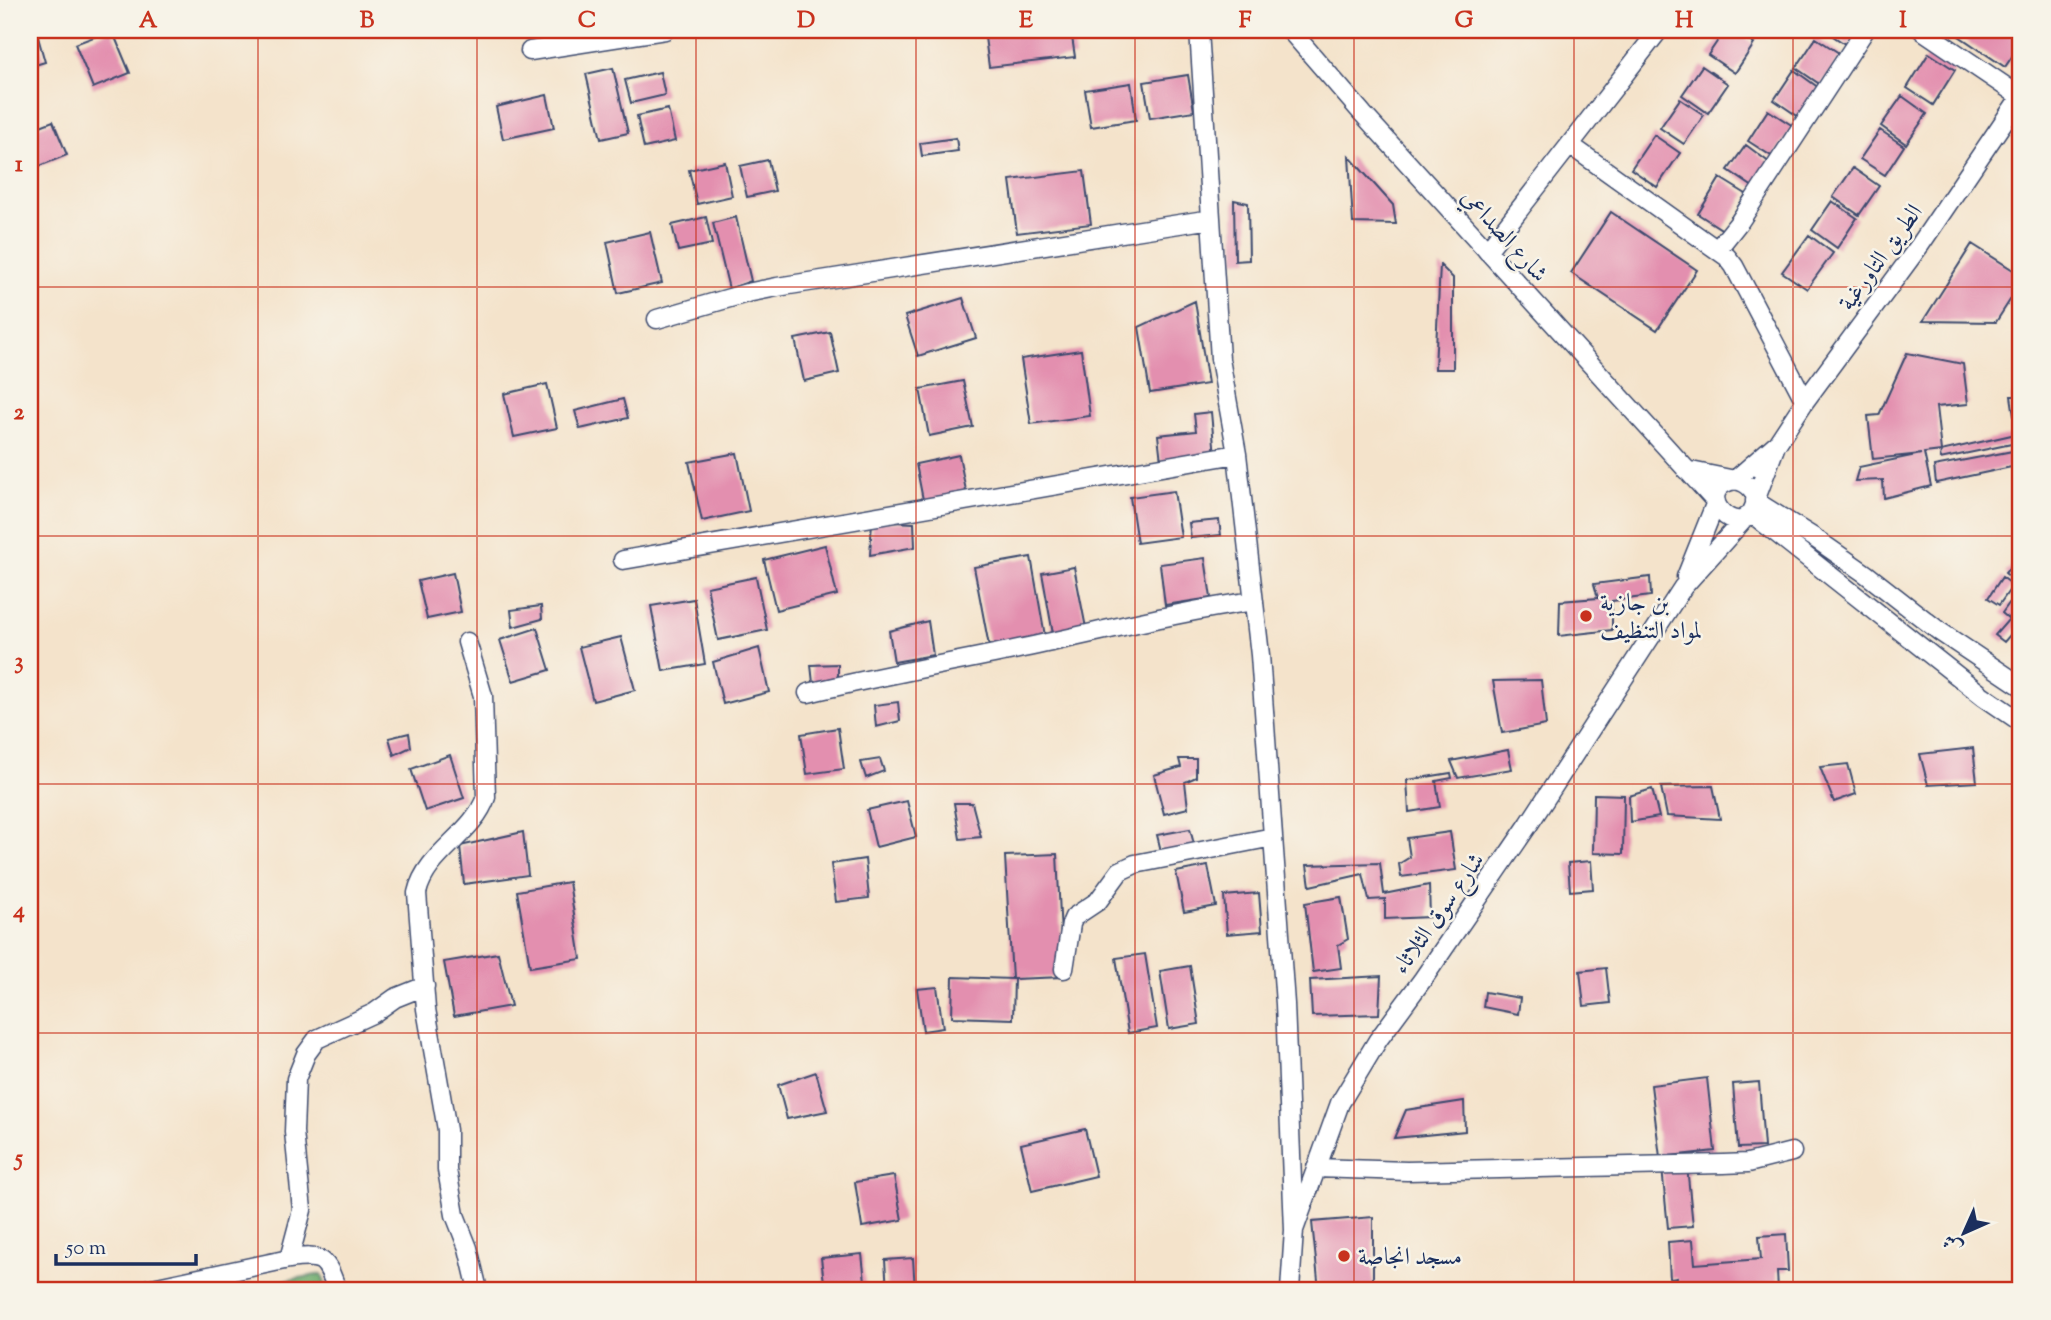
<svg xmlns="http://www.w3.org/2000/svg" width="2051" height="1320" font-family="'Sorts Mill Goudy',Amiri,serif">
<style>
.forest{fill:#6eac6c;stroke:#446e65;stroke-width:2}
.building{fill:#e38faf}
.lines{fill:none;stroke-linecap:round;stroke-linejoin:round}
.minor-casing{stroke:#3c4a6e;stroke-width:21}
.minor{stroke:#fff;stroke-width:18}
.grid{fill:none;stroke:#c8321e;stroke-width:2;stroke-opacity:0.55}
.poi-dot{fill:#c8321e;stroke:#f7f3e8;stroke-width:2.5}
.labels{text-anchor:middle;stroke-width:5;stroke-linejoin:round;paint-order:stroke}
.street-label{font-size:24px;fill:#1b2f5e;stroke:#f7f3e8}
.poi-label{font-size:24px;fill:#1b2f5e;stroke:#f7f3e8;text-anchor:start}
.neatline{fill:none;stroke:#c8321e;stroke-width:2.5}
.grid-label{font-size:23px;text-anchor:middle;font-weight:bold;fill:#c8321e}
</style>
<rect width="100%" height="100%" fill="#f7f3e8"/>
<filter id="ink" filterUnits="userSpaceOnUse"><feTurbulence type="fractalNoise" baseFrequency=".0143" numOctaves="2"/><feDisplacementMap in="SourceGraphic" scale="14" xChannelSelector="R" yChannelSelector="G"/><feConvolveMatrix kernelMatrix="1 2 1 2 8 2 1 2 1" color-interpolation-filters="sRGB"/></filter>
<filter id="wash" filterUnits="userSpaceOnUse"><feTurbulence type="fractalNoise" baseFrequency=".00686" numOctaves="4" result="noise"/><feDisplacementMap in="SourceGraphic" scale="28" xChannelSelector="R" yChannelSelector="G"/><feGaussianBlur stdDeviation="1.57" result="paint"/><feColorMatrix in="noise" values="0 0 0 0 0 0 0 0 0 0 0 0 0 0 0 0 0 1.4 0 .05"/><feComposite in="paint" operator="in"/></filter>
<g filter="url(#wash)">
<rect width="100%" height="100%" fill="#f4e3cb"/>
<!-- forest -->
<path class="forest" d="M 322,1274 L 327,1290 L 234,1290 Z"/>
<g id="blocks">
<!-- building -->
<path class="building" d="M 36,30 L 45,62 L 32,66 L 30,32 Z
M 112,30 L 130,73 L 93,88 L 75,44 Z
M 984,30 L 1071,30 L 1075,57 L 989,67 Z
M 1725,30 L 1733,30 L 1754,44 L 1735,73 L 1708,55 Z
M 1741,30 L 1764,30 L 1756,40 Z
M 1824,30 L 1859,30 L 1848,46 Z
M 1950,30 L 2021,30 L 2021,43 L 2005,67 Z
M 1816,38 L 1842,55 L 1821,85 L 1796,68 Z
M 1929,53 L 1955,70 L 1933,105 L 1907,88 Z
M 1702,66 L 1728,84 L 1708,113 L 1682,95 Z
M 613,68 L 628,133 L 601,139 L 586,74 Z
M 1794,70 L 1819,88 L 1799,117 L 1774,100 Z
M 660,72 L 665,95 L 631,103 L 625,80 Z
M 1188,75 L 1194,111 L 1150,118 L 1144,82 Z
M 1131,83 L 1136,120 L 1091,127 L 1085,90 Z
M 547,95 L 554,128 L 503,139 L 496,107 Z
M 1902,96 L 1927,114 L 1906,144 L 1881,126 Z
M 1680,99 L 1704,115 L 1684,144 L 1660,128 Z
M 668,109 L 675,141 L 644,148 L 637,116 Z
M 1768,110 L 1793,126 L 1773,157 L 1748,141 Z
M 53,121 L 67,155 L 30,170 L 30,130 Z
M 1880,130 L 1904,146 L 1885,175 L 1860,159 Z
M 1654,135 L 1680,153 L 1657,187 L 1631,169 Z
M 956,138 L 958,151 L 922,156 L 920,143 Z
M 1746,145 L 1770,163 L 1753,187 L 1728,170 Z
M 1349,156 L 1393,205 L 1396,224 L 1353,223 Z
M 768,160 L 775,191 L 747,197 L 740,166 Z
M 725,162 L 732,196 L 697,204 L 689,170 Z
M 1853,168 L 1879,186 L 1859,215 L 1833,197 Z
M 1084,171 L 1091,224 L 1017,233 L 1010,180 Z
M 1720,178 L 1746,194 L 1723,230 L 1698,214 Z
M 1234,200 L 1248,203 L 1249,260 L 1235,261 Z
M 1832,201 L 1857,218 L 1837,248 L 1812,230 Z
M 1611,212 L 1697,270 L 1657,330 L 1571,273 Z
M 706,217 L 712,244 L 678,251 L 672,225 Z
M 736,217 L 751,281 L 729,289 L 713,223 Z
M 650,232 L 662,283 L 618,293 L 607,242 Z
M 1809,235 L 1833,253 L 1807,289 L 1782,272 Z
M 1972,244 L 2021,275 L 2021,283 L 1996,322 L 1923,321 Z
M 1440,265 L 1453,278 L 1453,369 L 1435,369 Z
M 963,298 L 976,338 L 918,356 L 905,316 Z
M 1195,301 L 1208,384 L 1150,393 L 1139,327 Z
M 830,332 L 839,373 L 804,381 L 795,339 Z
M 1081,350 L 1090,416 L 1031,424 L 1021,359 Z
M 1907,353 L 1963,364 L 1968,404 L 1936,407 L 1941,451 L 1924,453 L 1931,486 L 1884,498 L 1883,480 L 1855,481 L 1859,467 L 1921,454 L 1873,459 L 1868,416 L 1879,415 Z
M 963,381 L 973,427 L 929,436 L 920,389 Z
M 547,384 L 557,428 L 514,437 L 504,394 Z
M 2011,396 L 2021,396 L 2021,435 L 2017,436 Z
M 623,399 L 628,418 L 580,429 L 575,411 Z
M 1211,412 L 1215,456 L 1161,461 L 1158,435 L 1196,431 L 1194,414 Z
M 2016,434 L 2021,442 L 1940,459 L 1941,451 Z
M 2018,450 L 2021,465 L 1936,483 L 1934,466 Z
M 737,453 L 749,511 L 702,521 L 689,462 Z
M 959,455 L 967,496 L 924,505 L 916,464 Z
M 1174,491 L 1181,537 L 1137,543 L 1130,497 Z
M 1219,520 L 1221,535 L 1191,538 L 1189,523 Z
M 872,521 L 914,523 L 915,547 L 870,555 Z
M 825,545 L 837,595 L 776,610 L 764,560 Z
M 1031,557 L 1045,636 L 989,646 L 974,567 Z
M 1205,558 L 1211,598 L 1165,605 L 1160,564 Z
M 2015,562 L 2021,568 L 2021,587 L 2005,573 Z
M 1074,567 L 1086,628 L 1053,634 L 1042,573 Z
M 453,573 L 461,612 L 427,619 L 418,581 Z
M 756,577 L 767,630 L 718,640 L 707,587 Z
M 1650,577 L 1651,596 L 1612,601 L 1612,630 L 1559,636 L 1560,601 L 1598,598 L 1594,584 Z
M 2002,577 L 2013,585 L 1999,605 L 1988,598 Z
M 694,599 L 705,664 L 663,671 L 651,606 Z
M 2010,602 L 2021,611 L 2021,629 L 2018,626 L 2004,642 L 1995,635 L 2009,619 L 2002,613 Z
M 541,606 L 542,619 L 513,627 L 511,610 Z
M 928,621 L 933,655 L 894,662 L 889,631 Z
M 537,628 L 550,670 L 513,681 L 500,640 Z
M 621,637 L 635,690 L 593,701 L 579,647 Z
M 759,648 L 769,692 L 723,704 L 713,662 Z
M 838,664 L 838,680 L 813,683 L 811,665 Z
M 1541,680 L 1546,725 L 1502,733 L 1493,681 Z
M 898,702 L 900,721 L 876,727 L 874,705 Z
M 838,728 L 844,769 L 807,774 L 801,734 Z
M 409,733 L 411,747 L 394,755 L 389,738 Z
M 1973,748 L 1977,782 L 1928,785 L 1920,754 Z
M 1508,750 L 1512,769 L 1458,778 L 1451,761 Z
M 450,755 L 464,798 L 425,811 L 411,769 Z
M 880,759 L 884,771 L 866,778 L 861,762 Z
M 1179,759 L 1196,759 L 1196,777 L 1185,782 L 1188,808 L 1164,814 L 1154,775 L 1181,767 Z
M 1848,764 L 1856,794 L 1834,802 L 1820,767 Z
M 1451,773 L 1452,778 L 1436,781 L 1440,807 L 1409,812 L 1407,780 Z
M 1713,786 L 1720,819 L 1667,816 L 1661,787 Z
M 1652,789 L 1659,817 L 1630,822 L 1629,796 Z
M 1594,794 L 1624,795 L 1623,854 L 1593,853 Z
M 907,801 L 916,837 L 876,847 L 867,810 Z
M 954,803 L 972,803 L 981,837 L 960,839 Z
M 1190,829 L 1195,848 L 1162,855 L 1157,835 Z
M 523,832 L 528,875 L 464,884 L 460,846 Z
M 1450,832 L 1456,870 L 1401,877 L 1399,864 L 1410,857 L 1407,838 Z
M 1057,854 L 1063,977 L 1014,979 L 1013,1019 L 952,1017 L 953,977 L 1012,979 L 1005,856 Z
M 865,859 L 869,898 L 836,902 L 831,864 Z
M 1591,861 L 1593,889 L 1570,891 L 1568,863 Z
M 1380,863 L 1384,894 L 1429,885 L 1430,917 L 1385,919 L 1385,899 L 1369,900 L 1363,874 L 1310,886 L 1307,865 Z
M 1208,866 L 1216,906 L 1184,912 L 1176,872 Z
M 569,882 L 581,959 L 530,967 L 517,891 Z
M 1259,893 L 1262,931 L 1227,934 L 1224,896 Z
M 1341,897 L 1348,939 L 1338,945 L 1341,968 L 1313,972 L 1305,903 Z
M 498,953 L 511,1006 L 454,1016 L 444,962 Z
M 1145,954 L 1157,1028 L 1128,1033 L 1116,958 Z
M 1190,966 L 1199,1024 L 1169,1029 L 1160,971 Z
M 1606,968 L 1610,1003 L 1584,1006 L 1580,971 Z
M 1381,976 L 1379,1014 L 1312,1016 L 1310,980 Z
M 937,987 L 943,1028 L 923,1031 L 917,989 Z
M 1485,992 L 1520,998 L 1518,1014 L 1483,1007 Z
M 816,1072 L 827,1111 L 787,1119 L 778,1085 Z
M 1707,1078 L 1715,1151 L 1660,1157 L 1651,1085 Z
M 1759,1082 L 1764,1147 L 1738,1148 L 1733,1084 Z
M 1464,1101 L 1465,1131 L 1394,1138 L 1406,1110 Z
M 1085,1129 L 1096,1176 L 1032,1191 L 1021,1144 Z
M 1687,1166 L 1693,1226 L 1668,1228 L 1662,1168 Z
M 894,1176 L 902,1220 L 862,1227 L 855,1182 Z
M 1373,1217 L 1373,1290 L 1319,1290 L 1312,1222 Z
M 1786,1234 L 1788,1271 L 1777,1271 L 1778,1290 L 1678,1290 L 1677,1278 L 1670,1279 L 1668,1242 L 1693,1240 L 1695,1264 L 1761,1259 L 1759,1236 Z
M 862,1254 L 866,1290 L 825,1290 L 821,1258 Z
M 913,1258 L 915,1290 L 887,1290 L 885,1260 Z"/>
</g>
</g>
<g filter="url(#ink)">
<use href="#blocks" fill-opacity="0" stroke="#3c4a6e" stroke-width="2"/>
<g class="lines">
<!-- minor casing -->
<g class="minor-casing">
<path id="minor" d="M 1199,30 L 1220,359 L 1237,454 L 1260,655 L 1285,1004 L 1294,1230
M 1290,30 L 1363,114 L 1716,502 L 1686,577
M 1922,30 L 2021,97
M 530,51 L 665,30
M 2021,96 L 1920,245 L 1805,401 L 1776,445 L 1755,501 L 1816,539 L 1866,574 L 1939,631 L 2021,686
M 1570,145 L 1727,257 L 1734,266 L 1805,401
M 1717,250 L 1740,221 L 1865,30
M 1487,251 L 1659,30
M 657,319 L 747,293 L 777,287 L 1211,219
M 1686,470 L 1735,480 C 1748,482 1760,493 1754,507 C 1740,545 1687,490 1735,480 L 1775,445
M 1751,513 L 1983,696 L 2021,722
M 623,560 L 1237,454
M 467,642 L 483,696 L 486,797 C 473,835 426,853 417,893 L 426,1009 L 447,1130 L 447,1170 L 455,1215 L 468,1248 L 478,1290
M 808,693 C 880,676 951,663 1023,648 C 1100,632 1176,612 1254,601
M 1064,969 L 1071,924 L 1074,917 L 1098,901 L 1120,871 L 1135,864 L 1273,837
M 1316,1168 L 1407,1171 L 1723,1164 L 1748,1163 L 1792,1152
M 289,1259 L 302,1210 L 294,1132 L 296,1079 L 306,1054 L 317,1039 L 374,1013 L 395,998 L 425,986
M 143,1290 L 289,1259 C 324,1254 326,1259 337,1290
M 1290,1290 L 1294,1230 L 1340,1103 L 1378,1040 L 1423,979 L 1529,824 L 1683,587 L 1746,517"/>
</g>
<!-- minor -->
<use href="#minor" class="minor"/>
</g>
</g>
<!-- grid -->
<path class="grid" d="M 258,30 L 258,1290M 477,30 L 477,1290M 696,30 L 696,1290M 916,30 L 916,1290M 1135,30 L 1135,1290M 1354,30 L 1354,1290M 1574,30 L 1574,1290M 1793,30 L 1793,1290M 30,287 L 2021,287M 30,536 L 2021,536M 30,784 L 2021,784M 30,1033 L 2021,1033"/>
<!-- markers -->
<g class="poi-dot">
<circle cx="1586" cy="616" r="7"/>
<circle cx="1344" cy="1256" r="7"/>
</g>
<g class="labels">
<!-- street labels -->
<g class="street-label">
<text transform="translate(1505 235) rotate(48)" y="8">شارع الصداعي</text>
<text transform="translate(1880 257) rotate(-54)" y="8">الطريق التاورغية</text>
<text transform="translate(1438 913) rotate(-55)" y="8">شارع سوق الثلاثاء</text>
</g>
<!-- poi labels -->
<g class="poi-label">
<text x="1600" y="610">بن جازية<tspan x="1600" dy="28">لمواد التنظيف</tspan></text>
<text x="1358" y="1264">مسجد انجاصة</text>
</g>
</g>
<!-- margin -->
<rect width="2051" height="1320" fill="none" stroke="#f7f3e8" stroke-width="77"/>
<!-- north arrow -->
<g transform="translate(1964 1233) rotate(225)" stroke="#f7f3e8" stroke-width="5" paint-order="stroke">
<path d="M0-5L12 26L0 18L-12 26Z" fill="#1b2f5e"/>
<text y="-10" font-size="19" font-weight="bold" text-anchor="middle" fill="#1b2f5e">ش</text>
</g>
<!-- scale -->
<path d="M56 1254v10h140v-10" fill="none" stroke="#1b2f5e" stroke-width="3.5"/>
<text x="66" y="1254" font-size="21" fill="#1b2f5e" stroke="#f7f3e8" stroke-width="5" paint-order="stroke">50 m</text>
<rect x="38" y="38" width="1974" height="1244" class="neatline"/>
<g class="grid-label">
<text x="148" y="27">A</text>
<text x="367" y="27">B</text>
<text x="587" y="27">C</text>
<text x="806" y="27">D</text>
<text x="1026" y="27">E</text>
<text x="1245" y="27">F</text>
<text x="1464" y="27">G</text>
<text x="1684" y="27">H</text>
<text x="1903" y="27">I</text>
<text x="19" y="171">1</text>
<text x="19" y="419">2</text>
<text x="19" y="668">3</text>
<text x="19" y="917">4</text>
<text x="19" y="1165">5</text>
</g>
</svg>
